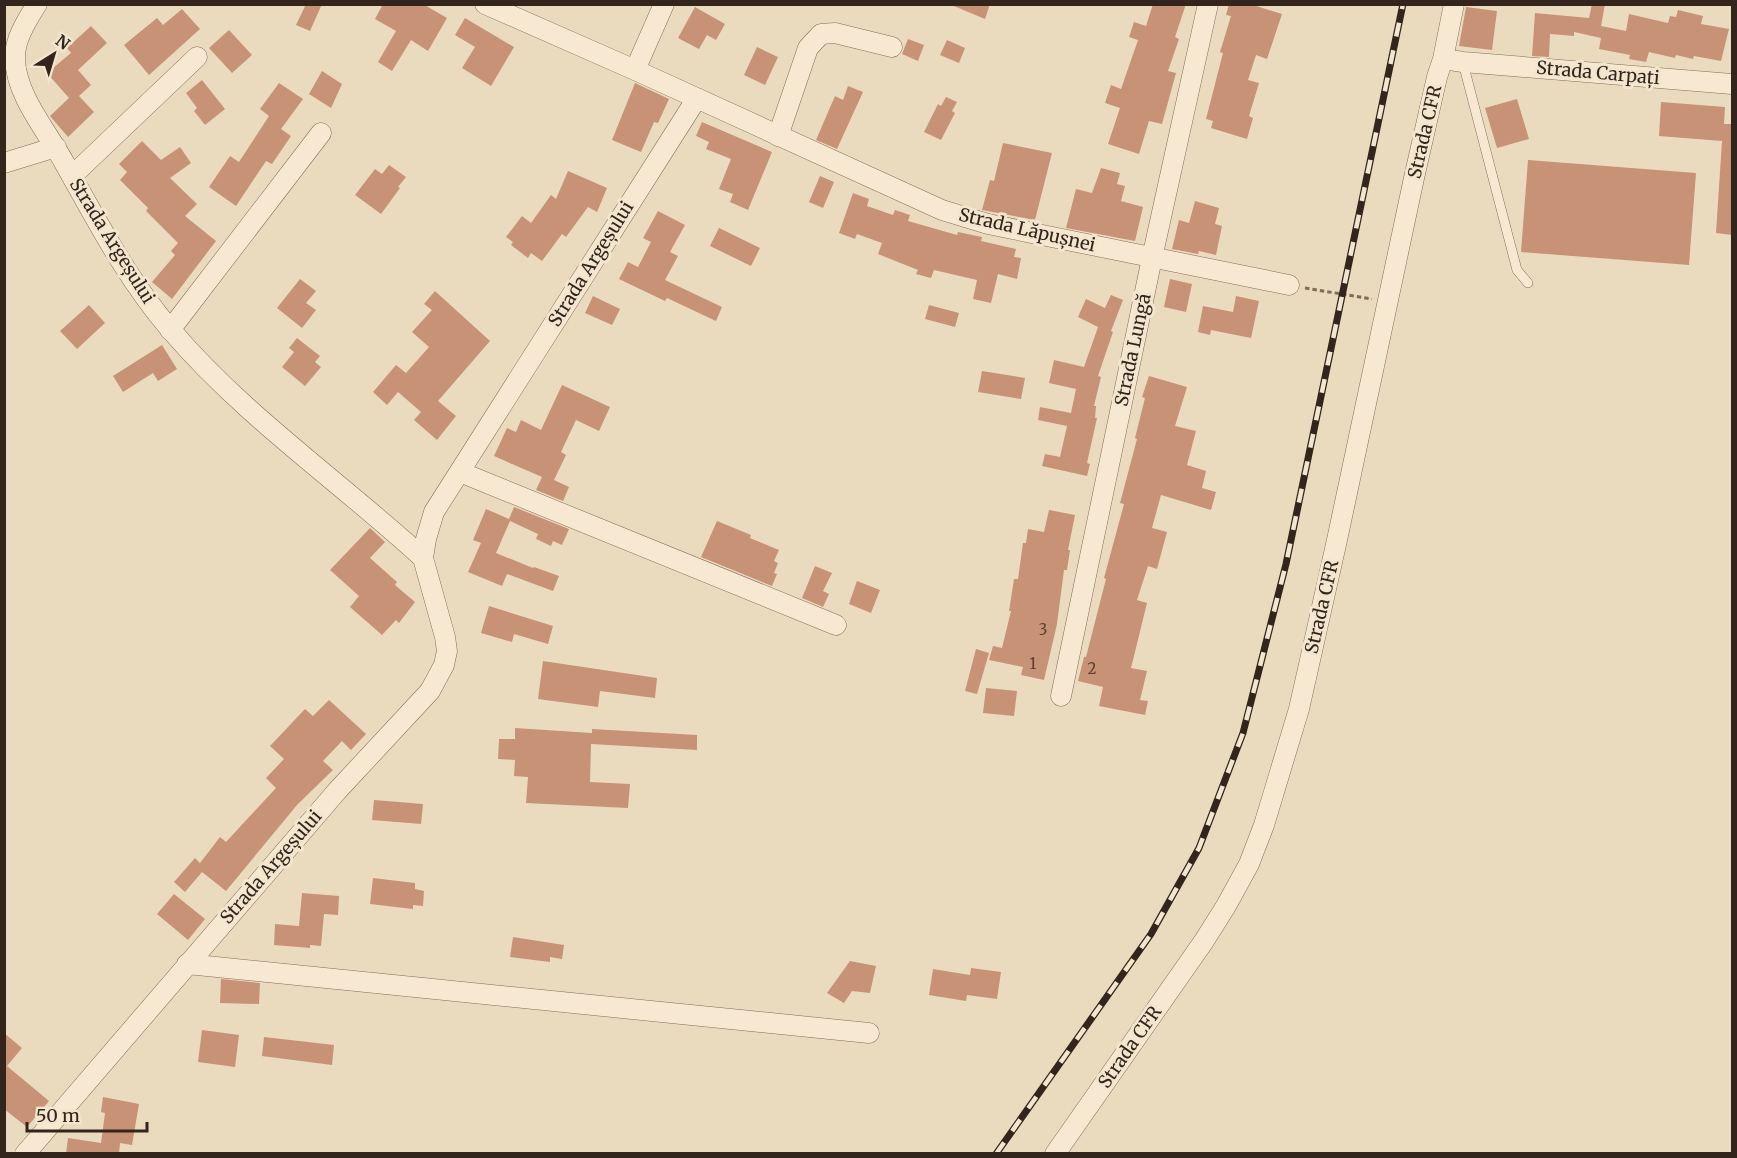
<svg xmlns="http://www.w3.org/2000/svg" width="1737" height="1158" font-family="Merriweather,serif">
<style>
.building{fill:#c89276}
.lines{fill:none;stroke-linecap:round;stroke-linejoin:round}
.lane-casing{stroke:#836c58;stroke-width:10}
.street-casing{stroke:#836c58;stroke-width:21}
.path{stroke:#836c58;stroke-width:3;stroke-dasharray:4.5 3;stroke-linecap:butt}
.lane{stroke:#f7e9d1;stroke-width:9}
.street{stroke:#f7e9d1;stroke-width:20}
.rail-casing{stroke:#33251c;stroke-width:7}
.rail{stroke:#f3e6ce;stroke-width:4.5;stroke-dasharray:14;stroke-linecap:butt}
.labels{text-anchor:middle;stroke-width:6;stroke-linejoin:round;paint-order:stroke}
.number-label{font-size:15px;fill:#584032}
.street-label{font-size:18px;fill:#33251c;stroke:#f3e6ce}
</style>
<rect width="100%" height="100%" fill="#ebdbbe"/>
<!-- building -->
<path class="building" d="M 306,4 L 322,4 L 310,31 L 296,25 Z
M 383,4 L 423,4 L 447,18 L 428,51 L 411,40 L 392,71 L 378,62 L 396,31 L 375,19 Z
M 949,4 L 990,4 L 985,19 Z
M 1153,4 L 1186,4 L 1175,37 L 1179,39 L 1168,71 L 1176,73 L 1162,124 L 1149,121 L 1139,154 L 1108,144 L 1120,108 L 1105,103 L 1111,85 L 1121,89 L 1138,40 L 1129,37 L 1134,22 L 1146,26 Z
M 1229,4 L 1250,4 L 1282,14 L 1267,59 L 1256,55 L 1248,80 L 1259,83 L 1249,116 L 1253,118 L 1247,139 L 1211,128 L 1213,121 L 1206,119 L 1223,53 L 1220,52 L 1231,16 L 1226,15 Z
M 1592,4 L 1605,4 L 1601,26 L 1626,31 L 1629,14 L 1668,23 L 1670,16 L 1676,17 L 1678,10 L 1703,16 L 1701,24 L 1729,29 L 1721,61 L 1694,56 L 1693,59 L 1676,55 L 1675,58 L 1649,52 L 1646,62 L 1629,59 L 1630,55 L 1599,49 L 1601,38 L 1574,32 L 1574,36 L 1550,34 L 1549,57 L 1532,56 L 1535,13 L 1589,18 Z
M 695,7 L 725,24 L 716,40 L 707,35 L 699,49 L 678,38 Z
M 1466,7 L 1497,11 L 1492,50 L 1459,46 Z
M 182,9 L 200,29 L 149,75 L 124,45 L 157,18 L 163,25 Z
M 465,18 L 514,47 L 491,86 L 462,68 L 475,47 L 455,35 Z
M 91,26 L 107,43 L 78,70 L 91,85 L 79,96 L 94,112 L 68,137 L 50,116 L 69,98 L 47,73 L 71,53 L 67,48 Z
M 229,30 L 252,55 L 232,73 L 209,48 Z
M 908,39 L 924,45 L 918,61 L 902,54 Z
M 947,40 L 965,48 L 959,63 L 940,55 Z
M 757,47 L 778,57 L 765,85 L 744,75 Z
M 322,71 L 342,84 L 331,108 L 309,94 Z
M 202,80 L 225,109 L 205,125 L 194,111 L 197,108 L 186,93 Z
M 279,83 L 303,99 L 281,129 L 291,136 L 272,164 L 266,161 L 236,206 L 209,187 L 230,156 L 239,162 L 269,116 L 260,109 Z
M 635,83 L 669,99 L 658,123 L 654,122 L 641,152 L 612,140 Z
M 848,86 L 863,92 L 837,149 L 816,140 L 835,96 L 843,100 Z
M 946,97 L 957,102 L 952,111 L 955,113 L 941,140 L 924,132 L 938,104 L 941,106 Z
M 1517,99 L 1529,139 L 1497,148 L 1485,108 Z
M 1661,102 L 1725,107 L 1724,124 L 1732,124 L 1732,235 L 1716,233 L 1722,141 L 1659,136 Z
M 702,122 L 772,152 L 748,210 L 730,202 L 733,194 L 719,189 L 731,159 L 706,149 L 709,142 L 696,136 Z
M 142,141 L 161,160 L 180,147 L 191,163 L 170,178 L 197,204 L 185,216 L 216,241 L 172,299 L 152,282 L 175,255 L 171,251 L 178,243 L 146,211 L 148,208 L 120,180 L 127,172 L 119,164 Z
M 1003,143 L 1052,153 L 1035,220 L 982,210 L 990,180 L 994,181 Z
M 1528,160 L 1696,173 L 1689,265 L 1521,252 Z
M 389,165 L 406,177 L 398,187 L 400,188 L 381,214 L 355,195 L 375,169 L 382,174 Z
M 1101,168 L 1120,173 L 1117,184 L 1125,186 L 1121,201 L 1143,207 L 1135,241 L 1066,228 L 1076,189 L 1092,193 Z
M 568,171 L 607,188 L 597,212 L 588,207 L 566,237 L 562,234 L 542,261 L 531,253 L 528,258 L 511,245 L 513,242 L 506,237 L 522,216 L 531,223 L 551,195 L 556,199 Z
M 820,176 L 834,182 L 823,208 L 809,202 Z
M 853,193 L 869,199 L 867,206 L 893,215 L 895,210 L 910,215 L 908,221 L 957,235 L 958,232 L 982,237 L 981,241 L 1016,249 L 1014,257 L 1021,258 L 1017,279 L 998,274 L 991,303 L 973,299 L 977,280 L 934,270 L 931,278 L 916,274 L 918,270 L 878,254 L 882,243 L 857,234 L 855,239 L 839,233 Z
M 1195,201 L 1219,208 L 1215,224 L 1222,226 L 1216,255 L 1199,251 L 1198,254 L 1172,249 L 1179,220 L 1189,223 Z
M 658,211 L 685,225 L 670,252 L 678,256 L 665,280 L 722,307 L 716,321 L 667,298 L 665,301 L 619,279 L 628,262 L 638,267 L 651,242 L 643,238 Z
M 719,228 L 760,248 L 751,266 L 710,246 Z
M 300,279 L 316,291 L 306,303 L 316,310 L 302,328 L 277,308 Z
M 1170,279 L 1192,284 L 1186,312 L 1164,307 Z
M 435,291 L 490,341 L 438,401 L 456,416 L 437,440 L 414,420 L 421,412 L 398,392 L 387,405 L 373,392 L 396,365 L 406,373 L 429,347 L 412,332 L 432,310 L 424,304 Z
M 1111,295 L 1123,300 L 1111,331 L 1113,332 L 1098,376 L 1101,377 L 1094,406 L 1096,406 L 1095,418 L 1097,418 L 1087,463 L 1090,464 L 1087,476 L 1042,466 L 1045,454 L 1060,457 L 1067,426 L 1038,420 L 1040,407 L 1071,413 L 1076,389 L 1049,383 L 1054,360 L 1084,367 L 1098,327 L 1078,317 L 1086,299 L 1105,308 Z
M 593,296 L 620,309 L 612,325 L 585,313 Z
M 1236,296 L 1259,301 L 1251,338 L 1211,330 L 1210,335 L 1198,332 L 1203,306 L 1233,312 Z
M 89,305 L 105,323 L 77,349 L 60,331 Z
M 929,305 L 959,313 L 955,327 L 925,319 Z
M 297,338 L 320,356 L 315,362 L 321,367 L 305,386 L 282,367 L 294,352 L 289,348 Z
M 162,345 L 177,369 L 158,381 L 153,373 L 123,392 L 113,376 Z
M 982,371 L 1025,378 L 1021,399 L 978,392 Z
M 1149,376 L 1187,387 L 1175,426 L 1196,431 L 1187,465 L 1206,471 L 1202,488 L 1216,492 L 1211,510 L 1161,495 L 1152,528 L 1167,532 L 1157,569 L 1148,566 L 1137,600 L 1147,603 L 1131,668 L 1147,671 L 1140,700 L 1148,701 L 1145,715 L 1099,706 L 1103,687 L 1078,681 L 1084,657 L 1086,657 L 1106,579 L 1104,578 L 1124,504 L 1120,503 L 1137,439 L 1135,438 L 1145,398 L 1142,397 Z
M 562,385 L 610,407 L 599,431 L 576,420 L 561,452 L 566,455 L 554,480 L 569,487 L 563,501 L 536,490 L 542,477 L 494,456 L 507,428 L 516,432 L 521,420 L 541,430 Z
M 514,507 L 569,529 L 562,545 L 553,541 L 551,546 L 536,539 L 538,534 L 510,521 L 496,553 L 533,568 L 534,567 L 559,576 L 553,591 L 507,574 L 502,586 L 468,572 L 481,543 L 473,540 L 486,509 L 509,519 Z
M 1049,510 L 1075,515 L 1068,550 L 1070,550 L 1067,570 L 1064,570 L 1057,624 L 1044,680 L 1021,675 L 1023,667 L 989,660 L 993,646 L 1002,648 L 1011,611 L 1009,611 L 1014,579 L 1018,579 L 1023,543 L 1026,543 L 1028,529 L 1044,532 Z
M 717,521 L 751,535 L 750,538 L 779,550 L 774,561 L 778,563 L 774,573 L 777,574 L 772,586 L 701,557 Z
M 370,528 L 385,542 L 370,558 L 397,582 L 395,585 L 415,602 L 399,623 L 396,620 L 382,635 L 350,607 L 359,596 L 330,570 Z
M 815,566 L 832,573 L 823,591 L 829,594 L 823,607 L 802,598 Z
M 857,581 L 880,590 L 871,613 L 849,604 Z
M 489,606 L 553,626 L 548,644 L 514,634 L 512,642 L 481,633 Z
M 976,649 L 989,653 L 977,694 L 965,691 Z
M 543,661 L 657,678 L 655,698 L 600,691 L 598,707 L 538,699 Z
M 986,688 L 1017,691 L 1014,716 L 983,713 Z
M 329,700 L 366,734 L 351,750 L 342,741 L 323,761 L 333,770 L 297,805 L 226,891 L 202,872 L 185,892 L 174,882 L 195,858 L 200,863 L 220,837 L 226,842 L 276,788 L 266,778 L 284,759 L 270,746 L 305,709 L 313,716 Z
M 515,728 L 592,733 L 592,729 L 697,735 L 697,750 L 591,744 L 590,782 L 630,784 L 628,808 L 526,803 L 528,777 L 514,776 L 515,760 L 498,759 L 499,739 L 515,739 Z
M 374,800 L 423,804 L 421,824 L 372,820 Z
M 373,878 L 415,883 L 415,889 L 424,891 L 423,906 L 413,905 L 413,909 L 370,904 Z
M 302,893 L 339,896 L 338,915 L 324,914 L 321,946 L 310,945 L 310,948 L 274,945 L 275,924 L 299,926 Z
M 174,894 L 205,919 L 188,940 L 157,914 Z
M 513,937 L 564,945 L 562,959 L 550,957 L 550,962 L 510,957 Z
M 850,961 L 876,966 L 870,993 L 852,991 L 844,1003 L 827,993 Z
M 971,968 L 1001,972 L 997,999 L 967,995 L 966,1001 L 929,995 L 933,969 L 970,975 Z
M 221,979 L 260,983 L 259,1004 L 220,1003 Z
M 202,1030 L 239,1035 L 235,1067 L 198,1062 Z
M 4,1033 L 22,1048 L 7,1066 L 49,1101 L 27,1127 L 4,1109 Z
M 264,1037 L 334,1045 L 332,1065 L 262,1056 Z
M 103,1097 L 139,1104 L 132,1145 L 120,1143 L 119,1154 L 66,1154 L 68,1138 L 101,1143 L 105,1113 L 101,1112 Z"/>
<g class="lines">
<!-- lane casing -->
<g class="lane-casing">
<path id="lane" d="M 1463,63 L 1517,270 L 1528,283"/>
</g>
<!-- street casing -->
<g class="street-casing">
<path id="street" d="M 37,4 C 27,20 14,40 15,59 C 16,96 48,132 65,164 C 97,221 127,279 170,329 C 244,416 339,481 423,558
M 485,4 L 635,70 L 942,210 L 988,224 L 1289,285
M 1443,59 L 1463,62 L 1732,84
M 635,70 L 664,4
M 778,136 L 808,48 L 821,34 L 835,33 L 892,47
M 4,163 L 56,147
M 72,176 L 197,57
M 170,330 L 321,133
M 460,472 L 836,625
M 1061,696 L 1152,258 L 1208,4
M 187,964 L 869,1033
M 25,1154 L 337,791 L 430,691 L 444,665 L 447,651 L 445,637 L 423,558 L 426,539 L 434,512 L 697,98
M 1055,1154 L 1204,941 L 1226,906 L 1249,864 L 1264,825 L 1299,709 L 1337,540 L 1414,178 L 1437,77 L 1443,59 L 1454,4"/>
</g>
<!-- path -->
<path class="path" d="M 1305,288 L 1372,299"/>
<!-- lane -->
<use href="#lane" class="lane"/>
<!-- street -->
<use href="#street" class="street"/>
<!-- rail casing -->
<g class="rail-casing">
<path id="rail" d="M 996,1154 L 1151,934 L 1199,848 L 1243,733 L 1286,564 L 1403,4"/>
</g>
<!-- rail -->
<use href="#rail" class="rail"/>
</g>
<g class="labels">
<!-- number labels -->
<g class="number-label">
<text x="1043" y="635">3</text>
<text x="1033" y="669">1</text>
<text x="1092" y="674">2</text>
</g>
<!-- street labels -->
<g class="street-label">
<text transform="translate(1598 73) rotate(5)" y="6">Strada Carpați</text>
<text transform="translate(1425 132) rotate(-77)" y="6">Strada CFR</text>
<text transform="translate(1027 230) rotate(13)" y="6">Strada Lăpușnei</text>
<text transform="translate(112 241) rotate(58)" y="6">Strada Argeșului</text>
<text transform="translate(591 264) rotate(-58)" y="6">Strada Argeșului</text>
<text transform="translate(1133 350) rotate(-78)" y="6">Strada Lungă</text>
<text transform="translate(1322 607) rotate(-77)" y="6">Strada CFR</text>
<text transform="translate(271 867) rotate(-49)" y="6">Strada Argeșului</text>
<text transform="translate(1130 1047) rotate(-55)" y="6">Strada CFR</text>
</g>
</g>
<!-- border -->
<rect width="1737" height="1158" fill="none" stroke="#33251c" stroke-width="12"/>
<!-- north arrow -->
<g transform="translate(54 54) rotate(37)" stroke="#f3e6ce" stroke-width="4.5" paint-order="stroke">
<path d="M0-4.5L10 22L0 15L-10 22Z" fill="#33251c"/>
<text y="-9" font-size="16" font-weight="bold" text-anchor="middle" fill="#33251c">N</text>
</g>
<!-- scale -->
<path d="M27 1122v9h120v-9" fill="none" stroke="#33251c" stroke-width="3"/>
<text x="36" y="1122" font-size="18" fill="#33251c" stroke="#f3e6ce" stroke-width="4.5" paint-order="stroke">50 m</text>
</svg>
